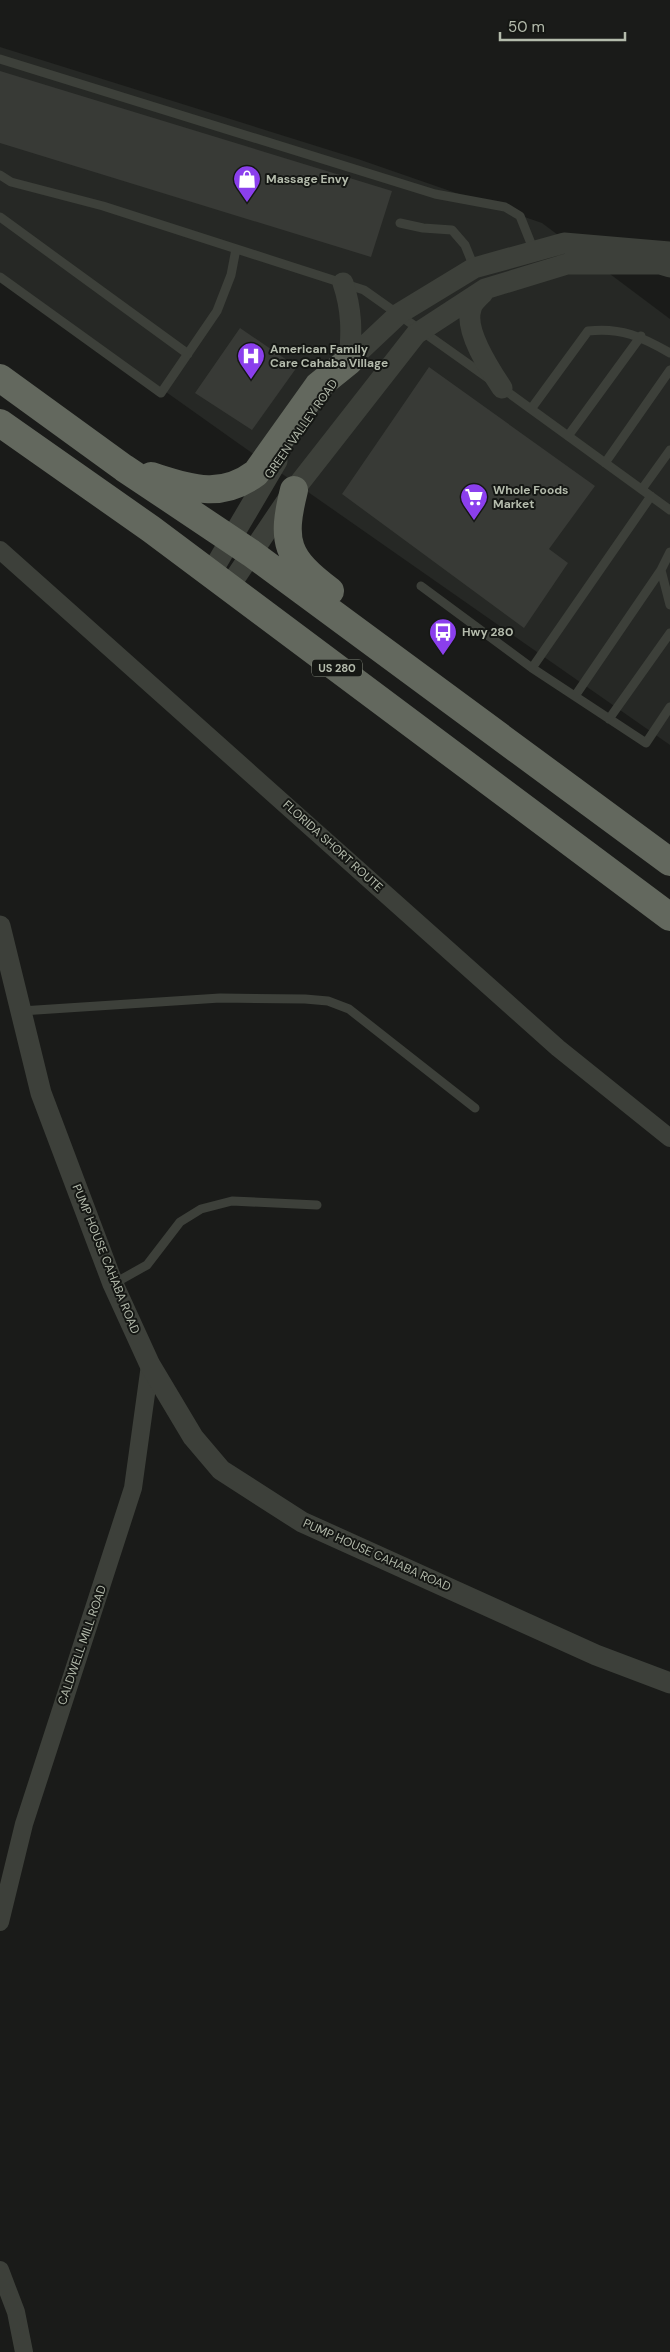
<svg xmlns="http://www.w3.org/2000/svg" width="670" height="2352" font-family="'DM Sans',sans-serif">
<style>
.built{fill:#262825}
.building{fill:#383a36}
.lines{fill:none;stroke-linecap:round;stroke-linejoin:round}
.service{stroke:#3d403a;stroke-width:9}
.minor{stroke:#3d403a;stroke-width:18}
.tertiary{stroke:#3d403a;stroke-width:21}
.trunk{stroke:#63685e;stroke-width:28}
.labels{text-anchor:middle;stroke-width:4;stroke-linejoin:round;paint-order:stroke}
.shield{fill:#151714;stroke:#848a7e;stroke-width:1}
.shield-label{font-size:11px;font-weight:bold;fill:#b4bbac}
.poi-label{font-size:12px;font-weight:bold;fill:#b4bbac;stroke:#151714;text-anchor:start}
.street-label{font-size:12px;fill:#b4bbac;stroke:#151714}
</style>
<rect width="100%" height="100%" fill="#1a1b19"/>
<!-- built -->
<path class="built" d="M 0,47 L 358,159 L 542,223 L 670,319 L 670,745 L 235,441 L 0,274 Z"/>
<!-- building -->
<path class="building" d="M 0,71 L 392,191 L 371,257 L 0,143 Z
M 240,328 L 297,367 L 252,430 L 195,393 Z
M 429,367 L 595,486 L 549,549 L 568,563 L 524,628 L 342,494 Z"/>
<g class="lines">
<!-- service -->
<path class="service" d="M 0,59 L 435,194 L 505,207 L 520,216 L 534,251
M 0,175 L 11,182 L 103,206 L 364,290 L 488,378
M 0,217 L 188,354
M 400,223 L 423,228 L 452,230 L 465,245 L 474,267
M 0,277 L 161,393 L 217,311 L 231,275 L 236,249
M 502,388 L 670,510
M 531,409 L 588,331 C 621,327 642,337 670,353
M 568,436 L 641,336
M 605,463 L 670,370
M 642,489 L 670,450
M 651,496 L 532,668 L 646,743 L 670,707
M 670,552 L 661,570 L 670,605
M 421,586 L 532,668
M 575,696 L 661,570
M 609,719 L 670,633
M 21,1011 L 220,998 L 305,999 L 328,1001 L 349,1009 L 475,1108
M 113,1284 L 147,1265 L 180,1222 L 201,1209 L 232,1201 L 317,1205"/>
<!-- minor -->
<path class="minor" d="M 0,550 L 558,1048 L 670,1138
M 0,1922 L 24,1824 L 133,1488 L 150,1365
M 0,2270 L 16,2312 L 24,2352"/>
<!-- tertiary -->
<path class="tertiary" d="M 343,283 C 352,310 352,332 349,361
M 483,293 C 479,297 472,303 471,309 C 464,331 490,370 502,388
M 340,373 L 349,361 L 400,313 L 474,268 L 564,243 L 670,252
M 211,573 L 277,461
M 229,587 L 294,490 L 416,334 L 485,289 L 567,264 L 660,264 L 670,267
M 0,926 L 41,1093 L 113,1284 L 150,1365 L 193,1437 L 221,1470 L 302,1522 L 596,1655 L 670,1683"/>
<!-- trunk -->
<path class="trunk" d="M 0,378 L 124,468 L 251,553 L 670,862
M 0,423 L 151,529 L 670,917
M 151,476 C 190,488 220,500 256,473 L 318,386 L 349,361
M 294,490 C 281,542 286,558 330,591"/>
</g>
<!-- icons -->
<defs>
<g id="shop-pin" transform="scale(1.4375)"><path d="M0 17L-7.5 6A9.5 9.5 0 1 1 7.5 6Z" fill="#8b3fed" stroke="#151714"/><path d="M-5-2.5h2.3a2.7 3.5 0 0 1 5.4 0H5L5.5 6h-11ZM-1.5-2.5h3a1.5 2.3 0 0 0-3 0Z" fill="#fff"/></g>
<g id="hospital-pin" transform="scale(1.4375)"><path d="M0 17L-7.5 6A9.5 9.5 0 1 1 7.5 6Z" fill="#8b3fed" stroke="#151714"/><path d="M-5-5h3v3.5h4V-5h3V5h-3V1.5h-4V5h-3Z" fill="#fff"/></g>
<g id="supermarket-pin" transform="scale(1.4375)"><path d="M0 17L-7.5 6A9.5 9.5 0 1 1 7.5 6Z" fill="#8b3fed" stroke="#151714"/><path d="M-6-5.5h2.5l.6 2H6L4.5 2H-2.5L-4.4-4H-6ZM-1.5 3.2a1.3 1.3 0 1 0 .1 0ZM3 3.2a1.3 1.3 0 1 0 .1 0Z" fill="#fff"/></g>
<g id="bus-pin" transform="scale(1.4375)"><path d="M0 17L-7.5 6A9.5 9.5 0 1 1 7.5 6Z" fill="#8b3fed" stroke="#151714"/><path d="M-5-6H5V4H4V6H2V4H-2V6H-4V4H-5ZM-3.5-4V0h7V-4ZM-3.5 1.2v1.5H-2V1.2ZM2 1.2v1.5H3.5V1.2Z" fill="#fff"/></g>
</defs>
<g fill-rule="evenodd">
<use href="#shop-pin" x="247" y="179"/>
<use href="#hospital-pin" x="251" y="356"/>
<use href="#supermarket-pin" x="474" y="497"/>
<use href="#bus-pin" x="443" y="632"/>
</g>
<g class="labels">
<!-- shield labels -->
<rect class="shield" x="312" y="659.5" width="50" height="17" rx="4"/>
<g class="shield-label">
<text x="337" y="672">US 280</text>
</g>
<!-- poi labels -->
<g class="poi-label">
<text x="266" y="183">Massage Envy</text>
<text x="270" y="353">American Family<tspan x="270" dy="14">Care Cahaba Village</tspan></text>
<text x="493" y="494">Whole Foods<tspan x="493" dy="14">Market</tspan></text>
<text x="462" y="636">Hwy 280</text>
</g>
<!-- street labels -->
<g class="street-label">
<text transform="translate(301 429) rotate(-55)" y="4">GREEN VALLEY ROAD</text>
<text transform="translate(333 846) rotate(42)" y="4">FLORIDA SHORT ROUTE</text>
<text transform="translate(106 1259) rotate(68)" y="4">PUMP HOUSE CAHABA ROAD</text>
<text transform="translate(377 1555) rotate(24)" y="4">PUMP HOUSE CAHABA ROAD</text>
<text transform="translate(82 1645) rotate(-71)" y="4">CALDWELL MILL ROAD</text>
</g>
</g>
<!-- scale -->
<path d="M500 32v8h125v-8" fill="none" stroke="#b4bbac" stroke-width="2.5"/>
<text x="508" y="32" font-size="15" fill="#b4bbac" stroke="#151714" stroke-width="4" paint-order="stroke">50 m</text>
</svg>
